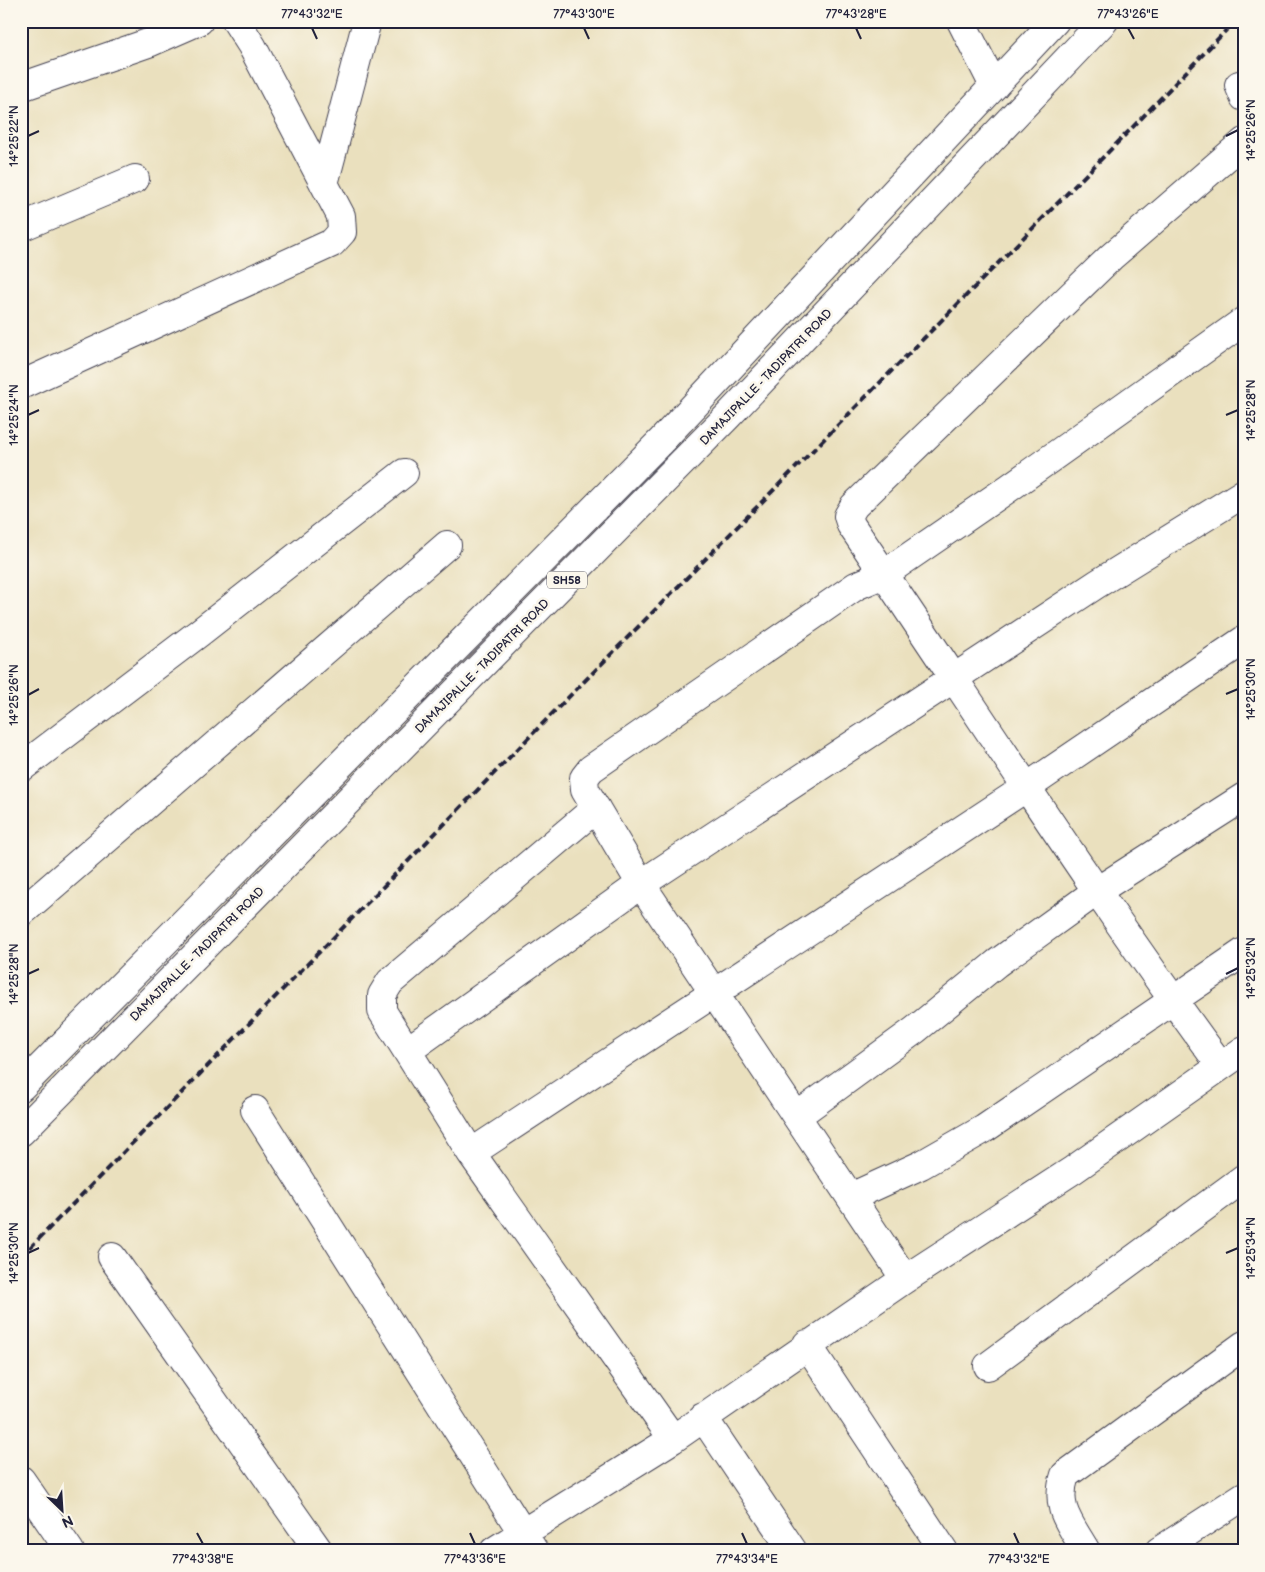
<svg xmlns="http://www.w3.org/2000/svg" width="1265" height="1572" font-family="'Balsamiq Sans',sans-serif">
<style>
.lines{fill:none;stroke-linecap:round;stroke-linejoin:round}
.street-casing{stroke:#403e4f;stroke-width:30}
.primary-casing{stroke:#403e4f;stroke-width:30}
.street{stroke:#fff;stroke-width:28}
.primary{stroke:#fff;stroke-width:28}
.rail{stroke:#22223b;stroke-width:4;stroke-dasharray:8 4;stroke-linecap:butt}
.ticks{fill:none;stroke:#22223b;stroke-width:2}
.labels{text-anchor:middle;stroke-width:5;stroke-linejoin:round;paint-order:stroke}
.shield{fill:#fbf7ec;stroke:#636270;stroke-width:1}
.shield-label{font-size:11px;font-weight:bold;fill:#22223b}
.street-label{font-size:12px;fill:#22223b;stroke:#fbf7ec}
.neatline{fill:none;stroke:#22223b;stroke-width:2}
.ticks-label{font-size:12px;text-anchor:middle;fill:#22223b}
</style>
<rect width="100%" height="100%" fill="#fbf7ec"/>
<filter id="ink" filterUnits="userSpaceOnUse"><feTurbulence type="fractalNoise" baseFrequency=".02" numOctaves="2"/><feDisplacementMap in="SourceGraphic" scale="10" xChannelSelector="R" yChannelSelector="G"/><feConvolveMatrix kernelMatrix="1 2 1 2 8 2 1 2 1" color-interpolation-filters="sRGB"/></filter>
<filter id="wash" filterUnits="userSpaceOnUse"><feTurbulence type="fractalNoise" baseFrequency=".0096" numOctaves="4" result="noise"/><feDisplacementMap in="SourceGraphic" scale="20" xChannelSelector="R" yChannelSelector="G"/><feGaussianBlur stdDeviation="1.12" result="paint"/><feColorMatrix in="noise" values="0 0 0 0 0 0 0 0 0 0 0 0 0 0 0 0 0 1.4 0 .05"/><feComposite in="paint" operator="in"/></filter>
<g filter="url(#wash)">
<rect width="100%" height="100%" fill="#eae0be"/>
</g>
<g filter="url(#ink)">
<g class="lines">
<!-- street casing -->
<g class="street-casing">
<path id="street" d="M 961,21 L 994,86
M 1239,85 L 1244,97
M 21,87 L 151,42 L 199,21
M 324,184 L 367,21
M 21,227 L 135,179
M 21,385 L 332,243 L 342,232 L 341,216 L 252,46 L 236,21
M 21,768 L 199,633 L 404,473
M 596,808 L 390,982 L 382,995 L 382,1011 L 471,1153 L 673,1439
M 21,913 L 447,545
M 407,1051 L 641,884 L 1097,584 L 1244,493
M 1221,1066 C 1091,890 974,706 851,525 L 848,516 L 854,506 L 1111,257 L 1244,142
M 255,1110 L 534,1551
M 797,1116 L 915,1030 L 997,963 L 1097,891 L 1244,797
M 471,1153 L 1027,787 L 1244,640
M 851,1197 L 921,1165 L 984,1129 L 1244,952
M 112,1257 L 319,1551
M 905,1279 L 641,884 L 585,790 L 584,778 L 591,769 L 856,586 L 884,574 L 1009,488 L 1244,321
M 807,1344 L 944,1551
M 988,1366 L 1244,1178
M 703,1417 L 793,1551
M 21,1480 L 70,1551
M 494,1551 L 673,1439 L 905,1279 L 1073,1170 L 1244,1050
M 1086,1551 C 1070,1523 1054,1508 1065,1475 L 1244,1345
M 1159,1551 L 1244,1496"/>
</g>
<!-- primary casing -->
<g class="primary-casing">
<path id="primary" d="M 21,1087 L 662,440 L 1055,21
M 21,1132 L 727,417 L 1104,21"/>
</g>
<!-- street -->
<use href="#street" class="street"/>
<!-- primary -->
<use href="#primary" class="primary"/>
<!-- rail -->
<path class="rail" d="M 21,1257 L 549,717 L 1131,129 L 1235,21"/>
</g>
</g>
<!-- ticks -->
<path class="ticks" d="M 312,28 L 317,39M 584,28 L 589,39M 856,28 L 861,39M 1128,28 L 1134,39M 28,136 L 39,131M 1226,136 L 1238,130M 28,415 L 39,410M 1226,415 L 1238,410M 1226,694 L 1238,689M 28,695 L 39,689M 28,974 L 39,969M 1226,974 L 1238,968M 28,1253 L 39,1248M 1226,1253 L 1238,1248M 197,1533 L 203,1544M 470,1533 L 475,1544M 742,1533 L 747,1544M 1014,1533 L 1019,1544"/>
<g class="labels">
<!-- shield labels -->
<rect class="shield" x="547" y="571.5" width="40" height="17" rx="4"/>
<g class="shield-label">
<text x="567" y="584">SH58</text>
</g>
<!-- street labels -->
<g class="street-label">
<text transform="translate(766 377) rotate(-46)" y="4">DAMAJIPALLE - TADIPATRI ROAD</text>
<text transform="translate(482 666) rotate(-45)" y="4">DAMAJIPALLE - TADIPATRI ROAD</text>
<text transform="translate(197 954) rotate(-45)" y="4">DAMAJIPALLE - TADIPATRI ROAD</text>
</g>
</g>
<!-- margin -->
<rect width="1265" height="1572" fill="none" stroke="#fbf7ec" stroke-width="55"/>
<!-- north arrow -->
<g transform="translate(62 1510) rotate(155)" stroke="#fbf7ec" stroke-width="4" paint-order="stroke">
<path d="M0-4L9 19L0 12L-9 19Z" fill="#22223b"/>
<text y="-8" font-size="14" font-weight="bold" text-anchor="middle" fill="#22223b">N</text>
</g>
<rect x="28" y="28" width="1210" height="1516" class="neatline"/>
<g class="ticks-label">
<text x="312" y="18">77°43'32"E</text>
<text x="584" y="18">77°43'30"E</text>
<text x="856" y="18">77°43'28"E</text>
<text x="1128" y="18">77°43'26"E</text>
<text transform="translate(1251 130) rotate(-90)" y="4">14°25'26"N</text>
<text transform="translate(14 136) rotate(-90)" y="4">14°25'22"N</text>
<text transform="translate(1251 410) rotate(-90)" y="4">14°25'28"N</text>
<text transform="translate(14 415) rotate(-90)" y="4">14°25'24"N</text>
<text transform="translate(1251 689) rotate(-90)" y="4">14°25'30"N</text>
<text transform="translate(14 695) rotate(-90)" y="4">14°25'26"N</text>
<text transform="translate(1251 968) rotate(-90)" y="4">14°25'32"N</text>
<text transform="translate(14 974) rotate(-90)" y="4">14°25'28"N</text>
<text transform="translate(1251 1248) rotate(-90)" y="4">14°25'34"N</text>
<text transform="translate(14 1253) rotate(-90)" y="4">14°25'30"N</text>
<text x="203" y="1563">77°43'38"E</text>
<text x="475" y="1563">77°43'36"E</text>
<text x="747" y="1563">77°43'34"E</text>
<text x="1019" y="1563">77°43'32"E</text>
</g>
</svg>
